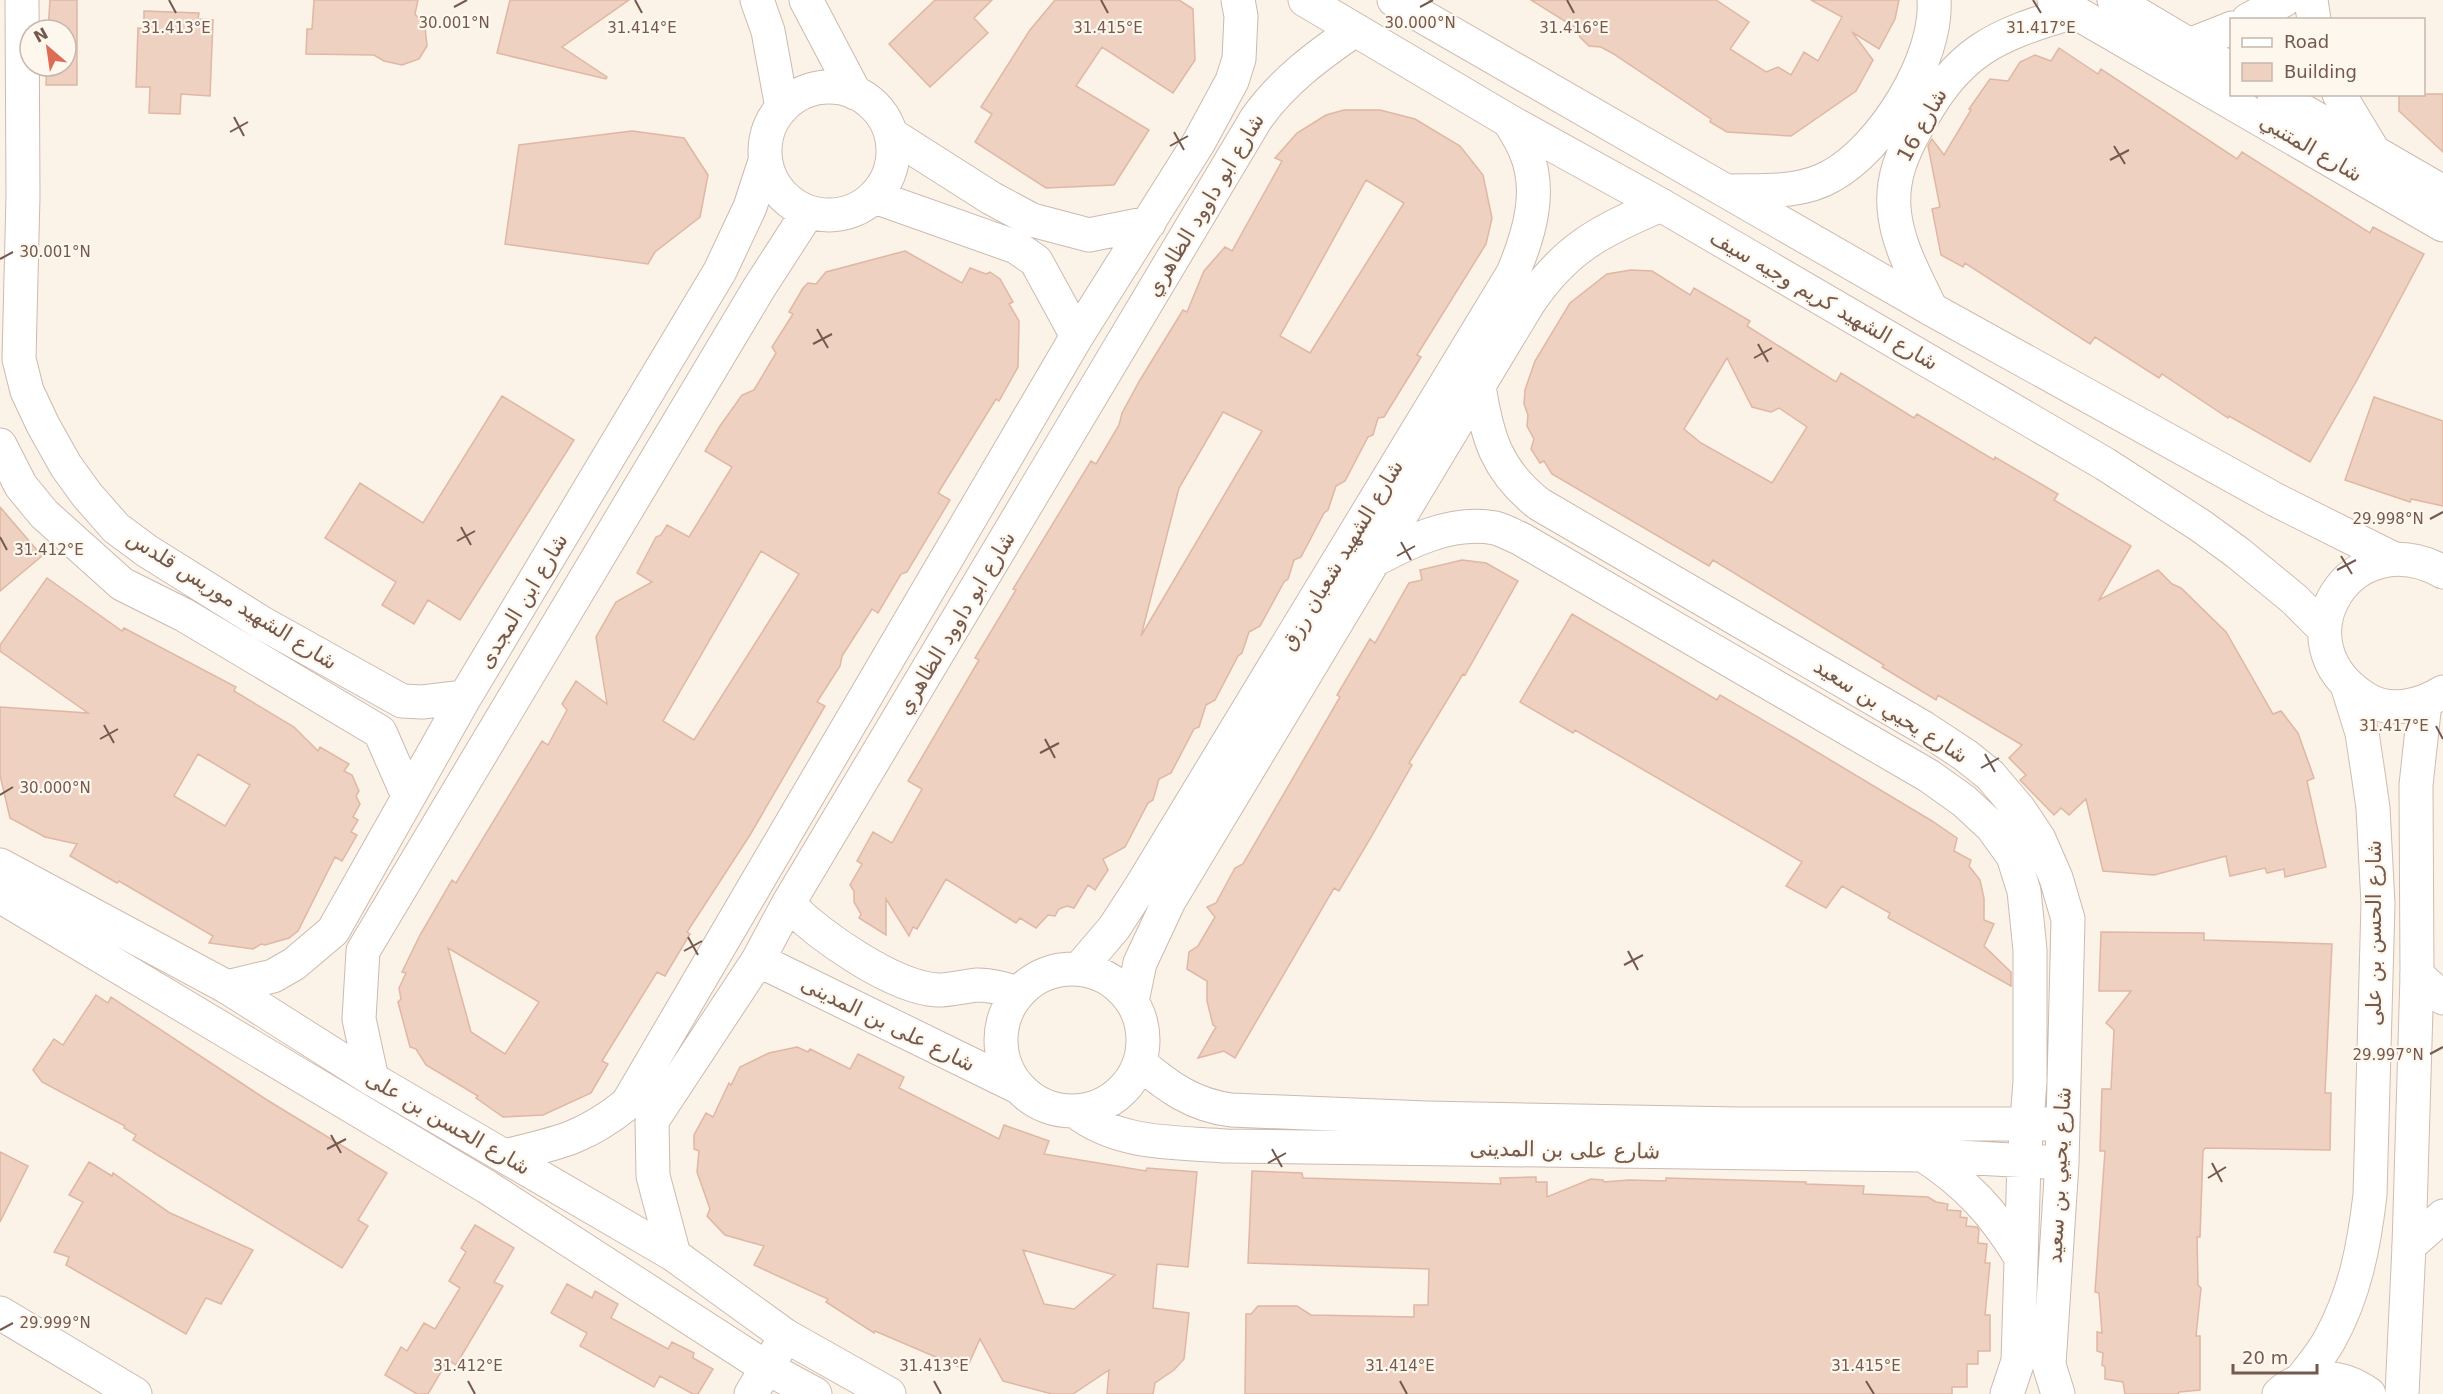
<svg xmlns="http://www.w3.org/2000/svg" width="2443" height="1394" font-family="'DejaVu Sans',Vazirmatn,sans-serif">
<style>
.building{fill:#efd1c1;stroke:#e0b7a3;stroke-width:1.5;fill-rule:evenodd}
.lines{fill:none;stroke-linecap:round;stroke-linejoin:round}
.street-casing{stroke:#ccbaaf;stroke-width:35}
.secondary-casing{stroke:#d1bcaf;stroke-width:35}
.street{stroke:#fff;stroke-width:33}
.secondary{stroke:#fff;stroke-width:33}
.ticks{fill:none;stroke:#73594e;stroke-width:2}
.labels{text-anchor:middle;stroke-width:4.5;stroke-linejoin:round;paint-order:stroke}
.street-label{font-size:21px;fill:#73594e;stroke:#fef7ee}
.ticks-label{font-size:15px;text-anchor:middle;fill:#73594e;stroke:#fef7ee;stroke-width:4.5;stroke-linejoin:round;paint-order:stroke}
</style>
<rect width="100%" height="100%" fill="#fbf2e8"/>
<!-- building -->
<path class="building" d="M 50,0 L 77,0 L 77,85 L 46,85 L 47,66 L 66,66 L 66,30 L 48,30 Z
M 314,0 L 418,0 L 415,14 L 425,27 L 427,46 L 419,59 L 402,65 L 384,61 L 374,55 L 306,54 L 307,29 L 312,29 Z
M 510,0 L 629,0 L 562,47 L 607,77 L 606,79 L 497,53 Z
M 935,0 L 992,0 L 974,18 L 988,33 L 930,87 L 889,44 Z
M 1055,0 L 1179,0 L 1193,9 L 1195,60 L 1173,93 L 1102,47 L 1076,86 L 1149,130 L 1114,185 L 1046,188 L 975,142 L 992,114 L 981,107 L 1030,30 Z
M 1531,0 L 1716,0 L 1749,22 L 1730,49 L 1766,72 L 1778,67 L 1791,75 L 1804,52 L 1818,61 L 1842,17 L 1811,0 L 1899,0 L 1895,19 L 1879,49 L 1852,32 L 1873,60 L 1856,91 L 1791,136 L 1727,132 L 1710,122 L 1711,119 L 1612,53 L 1601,47 L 1589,46 L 1580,37 L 1576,28 Z
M 144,11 L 199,13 L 198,19 L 213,20 L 210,96 L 181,94 L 180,114 L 149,113 L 150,87 L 136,87 L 138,28 L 144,29 Z
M 2059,48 L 2098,74 L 2101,69 L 2237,159 L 2242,152 L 2370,233 L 2373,227 L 2424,254 L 2357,380 L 2310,462 L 2229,416 L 2228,418 L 2162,374 L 2159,378 L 2095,337 L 2090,344 L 1965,263 L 1963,267 L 1941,255 L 1932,209 L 1940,207 L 1928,146 L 1932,139 L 1944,155 L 1971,110 L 1969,109 L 1990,79 L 2008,81 L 2020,62 L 2035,55 L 2051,61 Z
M 2399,94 L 2443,94 L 2443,152 L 2399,111 Z
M 1344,110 L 1380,110 L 1415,119 L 1460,146 L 1483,175 L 1492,218 L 1486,244 L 1417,355 L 1421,357 L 1384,417 L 1378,418 L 1373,435 L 1368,437 L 1345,481 L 1336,486 L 1328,510 L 1324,513 L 1301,557 L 1294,560 L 1288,579 L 1284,582 L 1260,626 L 1249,632 L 1242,653 L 1238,656 L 1215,700 L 1206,705 L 1199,727 L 1194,729 L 1171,773 L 1159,779 L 1153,800 L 1148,803 L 1125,847 L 1103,859 L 1108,870 L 1095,890 L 1088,885 L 1074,908 L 1067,906 L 1059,909 L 1055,916 L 1048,915 L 1036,928 L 1020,918 L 1016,923 L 946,879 L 917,929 L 913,927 L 909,936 L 886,899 L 886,935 L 859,918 L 861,914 L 854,902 L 854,891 L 850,885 L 862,864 L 857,861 L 873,832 L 892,843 L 922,789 L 908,781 L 979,660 L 975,658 L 1016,590 L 1013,589 L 1091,461 L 1096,464 L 1119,425 L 1122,413 L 1140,380 L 1183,310 L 1187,312 L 1204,271 L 1225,247 L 1232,251 L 1282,161 L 1275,158 L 1297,133 L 1326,115 ZM 1366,180 L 1404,203 L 1310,353 L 1280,336 ZM 1223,412 L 1262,431 L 1141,636 L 1179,488 Z
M 632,131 L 684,138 L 708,175 L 700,217 L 655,252 L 648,264 L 505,244 L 519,145 Z
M 905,251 L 962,283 L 970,268 L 986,274 L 990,272 L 1000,279 L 1013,302 L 1009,304 L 1019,321 L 1018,367 L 999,401 L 996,399 L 938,493 L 950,500 L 907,572 L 901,574 L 878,613 L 872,609 L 842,656 L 840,666 L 817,702 L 825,706 L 750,835 L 687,932 L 690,934 L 665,976 L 657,972 L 602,1061 L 608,1064 L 591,1093 L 543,1115 L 503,1117 L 476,1098 L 478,1096 L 426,1065 L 416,1049 L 410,1047 L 398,1002 L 401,999 L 399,988 L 406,973 L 402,972 L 420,935 L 452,880 L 456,883 L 542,741 L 548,745 L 567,710 L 562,704 L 576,681 L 607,704 L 596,637 L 616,602 L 652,582 L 637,573 L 656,537 L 661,535 L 667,525 L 689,537 L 732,467 L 705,451 L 720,426 L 742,395 L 754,390 L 776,353 L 772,347 L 793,314 L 789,312 L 803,288 L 808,283 L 816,284 L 826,272 ZM 761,551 L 799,574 L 694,740 L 663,721 ZM 448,948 L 539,1002 L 505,1054 L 471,1032 Z
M 1631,270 L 1652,271 L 1690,295 L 1694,288 L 1750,321 L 1747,326 L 1836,382 L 1841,373 L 1914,418 L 1917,414 L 1994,460 L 1995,457 L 2058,494 L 2054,500 L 2131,546 L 2099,600 L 2158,570 L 2172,584 L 2181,588 L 2226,632 L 2273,714 L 2281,711 L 2298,733 L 2314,778 L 2307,781 L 2326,867 L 2285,877 L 2284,869 L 2267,873 L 2265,868 L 2230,876 L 2226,856 L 2154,875 L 2103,871 L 2086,799 L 2069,815 L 2061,808 L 2054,815 L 2020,780 L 2026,775 L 2009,758 L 2022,745 L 1938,695 L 1936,700 L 1882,667 L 1884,665 L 1713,560 L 1709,566 L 1552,474 L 1544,461 L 1540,463 L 1531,449 L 1534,439 L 1527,426 L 1528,415 L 1524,404 L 1525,390 L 1535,361 L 1570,303 L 1607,274 ZM 1727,358 L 1752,407 L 1771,412 L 1779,408 L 1807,427 L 1772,483 L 1701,443 L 1684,429 Z
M 502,396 L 574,440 L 460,620 L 428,600 L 414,624 L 382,605 L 396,582 L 325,538 L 360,483 L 423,523 Z
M 2374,397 L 2443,421 L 2443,506 L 2411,499 L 2410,502 L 2345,480 Z
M 0,507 L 42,556 L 0,591 Z
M 1462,560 L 1486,563 L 1518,581 L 1465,675 L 1463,674 L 1409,763 L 1412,765 L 1370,839 L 1339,891 L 1334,888 L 1235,1058 L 1224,1051 L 1198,1058 L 1216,1027 L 1213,1025 L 1207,1001 L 1207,981 L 1187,969 L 1189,952 L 1198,946 L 1215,917 L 1207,907 L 1216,903 L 1235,868 L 1243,864 L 1340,697 L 1337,695 L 1370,639 L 1375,643 L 1409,583 L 1422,580 L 1420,570 Z
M 47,578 L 122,631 L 124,628 L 236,687 L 234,691 L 294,727 L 318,751 L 320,747 L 349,764 L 344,771 L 352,775 L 359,791 L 356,796 L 360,804 L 353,817 L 358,820 L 351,832 L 357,835 L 342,861 L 335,857 L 298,931 L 289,938 L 265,945 L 261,944 L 253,949 L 209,943 L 213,936 L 119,881 L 117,883 L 70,856 L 77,844 L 45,837 L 10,818 L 0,775 L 0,707 L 88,713 L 0,651 L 0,645 ZM 198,754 L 250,785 L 225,826 L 174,796 Z
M 1572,614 L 1717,700 L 1720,695 L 1792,737 L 1932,821 L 1957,838 L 1954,851 L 1971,860 L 1969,866 L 1980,880 L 1984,898 L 1984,920 L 1994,924 L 1984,946 L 2011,972 L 2011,986 L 1888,918 L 1890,913 L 1842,886 L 1826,908 L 1786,886 L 1802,862 L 1575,730 L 1573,733 L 1520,702 Z
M 2101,932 L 2204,933 L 2204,940 L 2332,944 L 2325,1093 L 2331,1093 L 2330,1150 L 2205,1148 L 2203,1151 L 2200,1237 L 2197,1237 L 2198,1285 L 2201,1288 L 2196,1336 L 2200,1336 L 2200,1390 L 2179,1392 L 2178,1394 L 2125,1394 L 2123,1382 L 2105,1379 L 2105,1367 L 2102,1365 L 2103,1353 L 2097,1351 L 2097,1332 L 2102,1333 L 2099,1293 L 2095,1292 L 2105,1151 L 2100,1151 L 2102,1089 L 2111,1089 L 2114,1030 L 2106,1023 L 2131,991 L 2099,991 Z
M 96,995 L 108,1003 L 111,997 L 267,1100 L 387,1173 L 358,1220 L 368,1226 L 342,1268 L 133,1140 L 136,1135 L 124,1128 L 125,1126 L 42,1082 L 33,1070 L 54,1039 L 63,1045 Z
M 797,1047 L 808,1052 L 810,1049 L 850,1069 L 858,1054 L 904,1077 L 899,1088 L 999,1139 L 1004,1125 L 1049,1141 L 1044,1154 L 1146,1171 L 1147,1168 L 1197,1172 L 1188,1267 L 1157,1264 L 1153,1308 L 1189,1313 L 1184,1359 L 1174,1370 L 1155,1383 L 1153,1394 L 1107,1394 L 1109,1370 L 1073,1394 L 1052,1394 L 1003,1381 L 980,1339 L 966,1370 L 875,1331 L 874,1333 L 826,1302 L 828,1299 L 754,1265 L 764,1246 L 725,1235 L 707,1216 L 710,1209 L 697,1172 L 699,1151 L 694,1149 L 694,1135 L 706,1113 L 713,1117 L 729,1083 L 731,1085 L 740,1067 L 769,1053 ZM 1023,1250 L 1115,1275 L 1074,1309 L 1044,1304 Z
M 0,1152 L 28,1166 L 0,1222 Z
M 89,1162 L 112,1176 L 113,1173 L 170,1213 L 253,1250 L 221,1304 L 206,1298 L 186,1334 L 66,1265 L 69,1257 L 54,1252 L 83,1202 L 69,1195 Z
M 1252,1171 L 1302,1173 L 1303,1178 L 1501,1184 L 1500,1178 L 1536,1177 L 1536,1182 L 1547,1182 L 1547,1197 L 1591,1179 L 1603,1180 L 1604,1182 L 1629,1180 L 1666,1181 L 1666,1178 L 1806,1182 L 1806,1184 L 1864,1186 L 1863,1194 L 1928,1197 L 1936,1202 L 1948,1204 L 1947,1210 L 1961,1211 L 1960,1217 L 1967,1218 L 1966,1226 L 1977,1227 L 1979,1230 L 1978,1243 L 1987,1244 L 1985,1263 L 1990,1263 L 1985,1315 L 1990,1315 L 1990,1351 L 1978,1351 L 1978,1364 L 1967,1364 L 1967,1387 L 1952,1387 L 1952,1394 L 1245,1394 L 1246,1314 L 1251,1314 L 1258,1306 L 1297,1306 L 1311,1315 L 1414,1317 L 1414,1305 L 1428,1305 L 1429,1269 L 1248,1263 Z
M 475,1225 L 514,1248 L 494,1282 L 503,1286 L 456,1365 L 448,1360 L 428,1394 L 417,1394 L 385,1375 L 401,1347 L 407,1351 L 424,1323 L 435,1329 L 460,1288 L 449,1281 L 466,1252 L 461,1248 Z
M 567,1284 L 592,1298 L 595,1291 L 618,1304 L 611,1318 L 668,1349 L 672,1342 L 694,1353 L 693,1358 L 713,1369 L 698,1394 L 693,1394 L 660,1376 L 654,1387 L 580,1346 L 587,1333 L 551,1313 Z"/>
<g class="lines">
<!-- street casing -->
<g class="street-casing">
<path id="street" d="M 22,0 L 23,196 L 19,359 L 27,391 L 43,425 L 66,466 L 87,495 L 116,528 L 147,551 L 262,623 L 402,701 L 422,702 L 465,697
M 757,0 L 768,31 L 782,108
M 806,0 L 855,93
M 2054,0 L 2443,225
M 2114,0 L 2232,70
M 2311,0 L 2314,20
M 2248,20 L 2284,0
M 2189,45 L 2232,28
M765 151a64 64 0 1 1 128 0a64 64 0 1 1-128 0Z
M 2274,94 L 2443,192
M 2339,94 L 2371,147
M 892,135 L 991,198 L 1032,220 L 1089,235 L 1149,223
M 1727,191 C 1761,190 1800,194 1831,176 C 1882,148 1938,59 1934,0
M 875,197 L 1016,247 L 1036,261 L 1077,336
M 1931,309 C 1916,277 1896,243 1894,207 C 1892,178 1902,154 1916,129 C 1958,51 1992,36 2074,12
M 1479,386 C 1487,438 1497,471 1539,504 L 1924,728 L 1965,755 L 1990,775 L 2019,809 L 2039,839 L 2056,878 L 2068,919 L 2062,1163 L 2049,1365 L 2058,1394
M 0,445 L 21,486 L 44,514 L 122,584 L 184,615 L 380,732 L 408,796
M 1371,562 C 1408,542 1451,520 1495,528 C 1503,530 1512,535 1521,539 L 1929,776 L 1964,801 L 1992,827 L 2013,856 L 2024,891 L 2030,950 L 2030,1081 L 2024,1162 L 2018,1361 L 2007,1394
M 788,904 C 820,936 892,987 937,990 C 951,990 964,986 978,985 C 992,985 1005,989 1018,993
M 758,960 L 1018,1087
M 1079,969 L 1114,928 L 1140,888 L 1513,273 C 1529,235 1543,190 1525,150 C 1521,140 1515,131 1509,121
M1001 1040a71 71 0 1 1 142 0a71 71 0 1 1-142 0Z
M 2417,975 L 2443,998
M 227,987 L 273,976 L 294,964 L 333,931 L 465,697 L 720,271 L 750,207 L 765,161
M 1132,1001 L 1140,963 L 1169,901 L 1528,304 C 1565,248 1602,230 1661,205
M 1140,1063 C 1168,1087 1193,1105 1231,1110 L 1426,1118 L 1738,1124 L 2049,1124
M 372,1079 L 359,1019 L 363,951 L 759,288 L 808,212
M 1075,1111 C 1118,1145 1174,1142 1226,1146 L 1922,1155 L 2047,1162
M 1923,1155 C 1967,1184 1993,1212 2020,1256
M 505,1156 C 558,1143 583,1139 627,1104 L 1077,336 L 1199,142 L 1232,81 L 1239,59 L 1241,16 L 1238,0
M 2409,1246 L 2443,1216
M 674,1255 L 653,1176 L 652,1121 L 758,960 L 788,904 L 1256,119 C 1283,81 1317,56 1355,30
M 0,1313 L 135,1394
M 751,1394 L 786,1336"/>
</g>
<!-- secondary casing -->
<g class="secondary-casing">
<path id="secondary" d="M 1305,0 L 1509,121 L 1661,205 L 2105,464 L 2201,526 L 2238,553 L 2294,599 L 2324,629
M 1394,0 L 1931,309 L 2276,500 L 2392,558
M 2443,572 C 2351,520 2275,642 2365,698 C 2389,714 2420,706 2443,692
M 0,865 L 227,987 L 372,1079 L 674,1255 L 786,1336 L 889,1394
M 0,896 L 487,1187 L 767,1368 L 815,1394
M 2300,1381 C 2310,1368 2322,1354 2330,1339 C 2355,1294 2364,1246 2370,1195 L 2378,904 L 2373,808 L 2368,773 L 2362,733 L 2348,688
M 2279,1394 C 2305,1370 2343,1375 2369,1394
M 2402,1394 L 2409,1246 L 2417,975 L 2416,785 L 2425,702"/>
</g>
<!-- street -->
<use href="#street" class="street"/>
<!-- secondary -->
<use href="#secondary" class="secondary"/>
</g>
<!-- ticks -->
<path class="ticks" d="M 169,0 L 176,13M 635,0 L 642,13M 1101,0 L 1108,13M 1567,0 L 1574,13M 2033,0 L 2041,13M 454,7 L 467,0M 1420,7 L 1433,0M 234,117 L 244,136M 230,132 L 248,122M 1174,132 L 1184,150M 1170,146 L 1188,136M 2114,146 L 2125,164M 2110,160 L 2129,150M 0,259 L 13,252M 817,329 L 828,348M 813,344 L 832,334M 1758,344 L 1768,362M 1754,358 L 1772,348M 2430,519 L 2443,512M 461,527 L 471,545M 0,537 L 7,550M 457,541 L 475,531M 1401,542 L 1411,560M 1397,556 L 1415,546M 2341,556 L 2352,574M 2337,570 L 2356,560M 104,725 L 114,743M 2436,726 L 2443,739M 100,739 L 118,729M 1045,739 L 1055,758M 1040,753 L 1059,743M 1985,754 L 1995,772M 1981,768 L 1999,758M 0,795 L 13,787M 688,937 L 698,955M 684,951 L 702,941M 1628,951 L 1638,970M 1624,965 L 1643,955M 2430,1054 L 2443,1047M 331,1135 L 341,1153M 327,1149 L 346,1139M 1272,1149 L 1282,1167M 1268,1163 L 1286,1153M 2212,1163 L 2222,1182M 2208,1178 L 2226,1167M 0,1330 L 13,1323M 468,1381 L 475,1394M 934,1381 L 941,1394M 1400,1381 L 1407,1394M 1866,1381 L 1874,1394"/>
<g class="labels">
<!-- street labels -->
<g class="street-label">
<text transform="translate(1922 125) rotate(-61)" y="7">شارع 16</text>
<text transform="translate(2311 148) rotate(30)" y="7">شارع المتنبي</text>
<text transform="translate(1205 205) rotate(-59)" y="7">شارع ابو داوود الظاهري</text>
<text transform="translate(1824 300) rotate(30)" y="7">شارع الشهيد كريم وجيه سيف</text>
<text transform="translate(1342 555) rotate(-59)" y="7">شارع الشهيد شعبان رزق</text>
<text transform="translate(232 600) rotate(32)" y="7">شارع الشهيد موريس قلدس</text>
<text transform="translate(523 601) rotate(-59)" y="7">شارع ابن المجدى</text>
<text transform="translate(956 623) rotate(-59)" y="7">شارع ابو داوود الظاهري</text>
<text transform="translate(1891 711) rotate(32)" y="7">شارع يحيي بن سعيد</text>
<text transform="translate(2374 933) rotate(-90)" y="7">شارع الحسن بن على</text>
<text transform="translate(888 1024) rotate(26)" y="7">شارع على بن المدينى</text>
<text transform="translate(448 1123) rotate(30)" y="7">شارع الحسن بن على</text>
<text transform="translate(1565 1150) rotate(1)" y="7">شارع على بن المدينى</text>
<text transform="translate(2059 1175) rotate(-87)" y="7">شارع يحيي بن سعيد</text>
</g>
</g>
<g class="ticks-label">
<text x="454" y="28">30.001°N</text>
<text x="1420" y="28">30.000°N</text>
<text x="176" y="33">31.413°E</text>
<text x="642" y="33">31.414°E</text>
<text x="1108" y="33">31.415°E</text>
<text x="1574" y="33">31.416°E</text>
<text x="2041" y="33">31.417°E</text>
<text x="55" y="257">30.001°N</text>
<text x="2388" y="524">29.998°N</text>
<text x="49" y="555">31.412°E</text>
<text x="2394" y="731">31.417°E</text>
<text x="55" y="793">30.000°N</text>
<text x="2388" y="1060">29.997°N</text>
<text x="55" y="1328">29.999°N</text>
<text x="468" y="1371">31.412°E</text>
<text x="934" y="1371">31.413°E</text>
<text x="1400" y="1371">31.414°E</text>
<text x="1866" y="1371">31.415°E</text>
</g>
<!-- legend -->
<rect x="2230" y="18" width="195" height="78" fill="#fef7ee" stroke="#c6b8ae" stroke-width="1.5"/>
<rect x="2242" y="38" width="30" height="9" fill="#ffffff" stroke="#c6b8ae" stroke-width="1.5"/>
<text x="2284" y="48" font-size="18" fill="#73594e">Road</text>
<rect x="2242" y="63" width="30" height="18" fill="#efd1c1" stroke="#c6b8ae" stroke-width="1.5"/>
<text x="2284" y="78" font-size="18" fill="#73594e">Building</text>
<!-- north arrow -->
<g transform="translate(48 48) rotate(331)"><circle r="28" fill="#fef7ee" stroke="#c6b8ae" stroke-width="1.5"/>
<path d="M0-4.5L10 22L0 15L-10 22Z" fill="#dc6c56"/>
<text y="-9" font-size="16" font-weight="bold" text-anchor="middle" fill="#73594e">N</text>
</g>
<!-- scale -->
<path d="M2233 1364v9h84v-9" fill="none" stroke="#73594e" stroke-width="3"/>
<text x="2242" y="1364" font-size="18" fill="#73594e" stroke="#fef7ee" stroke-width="4.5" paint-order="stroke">20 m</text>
</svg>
